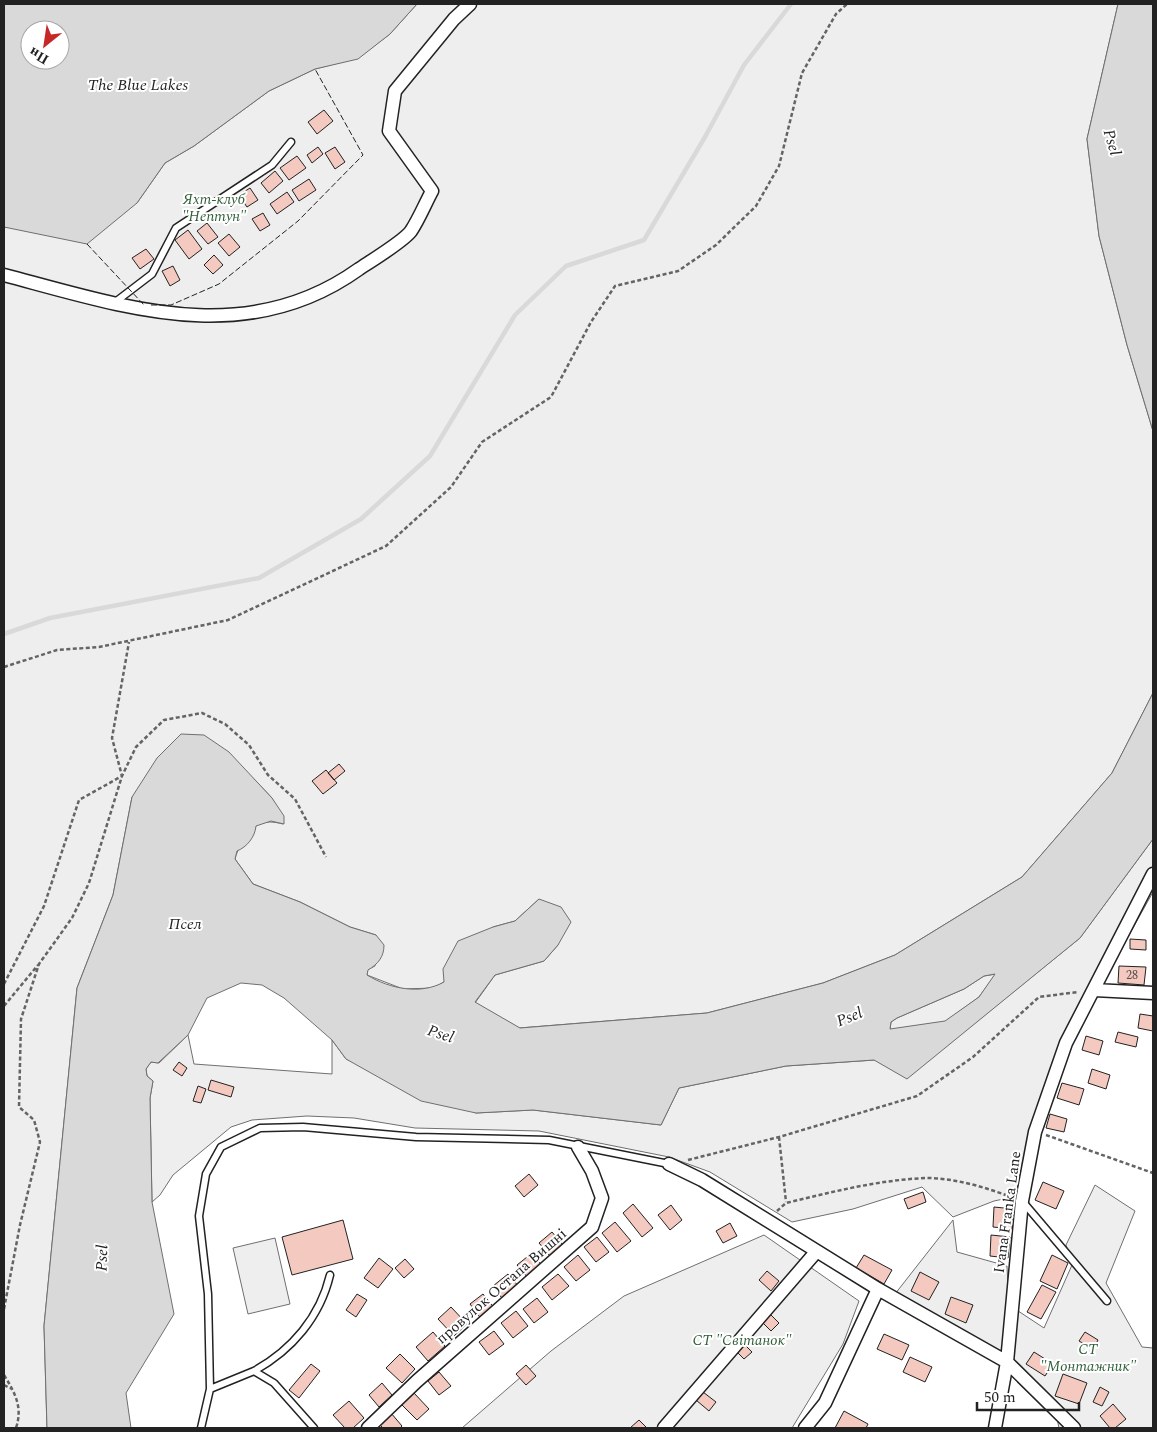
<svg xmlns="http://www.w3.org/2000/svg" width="1157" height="1432" font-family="Spectral,serif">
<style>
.green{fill:#eee;stroke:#6f6f6f}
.water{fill:#d9d9d9;stroke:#6f6f6f;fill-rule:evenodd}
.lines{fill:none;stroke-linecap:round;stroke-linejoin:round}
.stream{stroke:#d9d9d9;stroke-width:4.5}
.building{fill:#f3c9c0;stroke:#222}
.service-casing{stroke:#222;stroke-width:9}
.minor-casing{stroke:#222;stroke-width:15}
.path{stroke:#646464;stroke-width:2.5;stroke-dasharray:4 2.5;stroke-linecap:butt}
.service{stroke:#fff;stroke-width:6}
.minor{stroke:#fff;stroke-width:12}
.fence{stroke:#222;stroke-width:1;stroke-dasharray:6 2.5;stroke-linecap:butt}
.labels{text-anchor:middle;stroke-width:4;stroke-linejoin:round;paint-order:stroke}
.number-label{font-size:12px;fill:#564c4a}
.park-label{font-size:15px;font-style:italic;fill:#2f5e38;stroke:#fff}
.street-label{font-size:15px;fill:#222;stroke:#fff}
.water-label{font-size:16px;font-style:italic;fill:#222;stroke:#fff}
</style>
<rect width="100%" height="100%" fill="#fff"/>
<!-- green -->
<path class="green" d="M 417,4 L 1118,4 L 1087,139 L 1099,236 L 1127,345 L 1153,431 L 1153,693 L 1112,773 L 1022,877 L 895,955 L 823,983 L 707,1013 L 519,1028 L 475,1003 L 495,975 L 544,961 L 558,945 L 539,899 L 515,921 L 493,927 L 444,982 L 433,988 L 403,989 L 367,975 L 367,970 L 375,966 L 376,935 L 350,927 L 300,902 L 253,884 L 235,859 C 237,849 248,831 256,826 C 264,820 275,822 283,824 L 272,798 L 254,779 L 132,797 L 113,895 L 77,988 L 44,1326 L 47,1428 L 4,1428 L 4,227 L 16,228 L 137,203 L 165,163 L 194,146 L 269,91 L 315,69 L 358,58 L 390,34 Z
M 1153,839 L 1153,892 L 1077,1028 L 1039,1140 L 1027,1194 L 994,1201 L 953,1217 L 922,1187 L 853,1209 L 792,1222 L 710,1172 L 669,1157 L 539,1131 L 415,1128 L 354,1118 L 307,1116 L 252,1120 L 231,1127 L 173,1175 L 160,1195 L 152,1202 L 150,1098 L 153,1081 L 147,1076 L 146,1069 L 151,1062 L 159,1063 L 188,1035 L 194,1064 L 332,1074 L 332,1040 L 346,1059 L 476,1113 L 533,1110 L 661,1125 L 679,1088 L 786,1066 L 875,1060 L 907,1078 L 1080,938 Z
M 996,974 L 979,997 L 945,1022 L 890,1030 L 891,1022 L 897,1018 L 964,989 L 984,976 Z
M 1095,1185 L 1135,1211 L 1106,1283 L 1142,1347 L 1153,1348 L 1153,1428 L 1059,1428 L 1053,1399 L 895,1294 L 953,1220 L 957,1252 L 1007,1266 L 1009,1305 L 1044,1328 L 1072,1265 L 1066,1245 Z
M 764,1235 L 859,1301 L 843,1344 L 792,1428 L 462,1428 L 551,1351 L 624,1296 Z
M 275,1238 L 290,1304 L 248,1314 L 233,1248 Z"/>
<!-- water -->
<path class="water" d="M 4,4 L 417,4 L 390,34 L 358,59 L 315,69 L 269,91 L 194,146 L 165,163 L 137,203 L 87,244 L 4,227 ZM 30,30 L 60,30 L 60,60 L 30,60 Z
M 1118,4 L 1153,4 L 1153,431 L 1127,345 L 1099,236 L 1087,139 Z
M 1153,693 L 1153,839 L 1080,938 L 907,1079 L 874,1060 L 786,1066 L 679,1088 L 661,1125 L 533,1110 L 476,1113 L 421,1101 L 346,1059 L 332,1040 L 284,998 L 262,985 L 241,983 L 207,998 L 188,1035 L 158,1063 L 151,1062 L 146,1069 L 147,1076 L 153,1081 L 150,1098 L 152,1202 L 174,1314 L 126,1393 L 131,1428 L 47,1428 L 44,1326 L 77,988 L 113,895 L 132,797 L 157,758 L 181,734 L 204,735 L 229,752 L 272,798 L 284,816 L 284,824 L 271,821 L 256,826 C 255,837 247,847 237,851 L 235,859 L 253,884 L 300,902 L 350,927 L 376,935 L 384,945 C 384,957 378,964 368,970 L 367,975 C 390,989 421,995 444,982 L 443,969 L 458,941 L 493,927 L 515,921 L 539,899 L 561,907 L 571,922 L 558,945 L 544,961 L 495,975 L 475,1002 L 520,1028 L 707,1013 L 823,983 L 895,955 L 1022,877 L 1112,773 ZM 995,974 L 979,997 L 945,1021 L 890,1029 L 891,1022 L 897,1018 L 964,989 L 984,976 Z"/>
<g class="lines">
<!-- stream -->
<path class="stream" d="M 4,634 L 50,618 L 259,578 L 361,519 L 430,456 L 515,315 L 566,266 L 644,240 L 705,137 L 744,65 L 791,4"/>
</g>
<!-- building -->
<path class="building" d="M 324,110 L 333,121 L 317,134 L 308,122 Z
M 318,147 L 323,154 L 312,163 L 307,155 Z
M 335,147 L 345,162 L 335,169 L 325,153 Z
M 297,156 L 306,168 L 289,180 L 280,168 Z
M 275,171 L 283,181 L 269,193 L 261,183 Z
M 309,179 L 316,190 L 299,201 L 292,190 Z
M 250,188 L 258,200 L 247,207 L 239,195 Z
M 287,192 L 294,202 L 277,214 L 270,204 Z
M 263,213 L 270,225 L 260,231 L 252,219 Z
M 207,223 L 218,237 L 208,244 L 197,231 Z
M 188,230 L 202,249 L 189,259 L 175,240 Z
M 229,234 L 240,247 L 229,256 L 218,243 Z
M 146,249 L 154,259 L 140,269 L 132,258 Z
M 214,255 L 223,265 L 213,274 L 204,265 Z
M 173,266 L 180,280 L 170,286 L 162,271 Z
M 339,764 L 345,771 L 334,780 L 328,773 Z
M 326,770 L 337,783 L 323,794 L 312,781 Z
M 1130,939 L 1146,940 L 1146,950 L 1130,949 Z
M 1119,966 L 1146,967 L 1144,985 L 1118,983 Z
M 1140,1014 L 1153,1016 L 1153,1031 L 1138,1028 Z
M 1118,1032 L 1138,1037 L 1136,1047 L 1115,1042 Z
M 1086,1036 L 1103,1041 L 1099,1055 L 1082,1050 Z
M 179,1062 L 187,1068 L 182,1076 L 173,1070 Z
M 1092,1069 L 1110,1075 L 1106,1089 L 1088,1083 Z
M 211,1080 L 234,1087 L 231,1097 L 208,1090 Z
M 1062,1083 L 1084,1089 L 1079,1105 L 1057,1098 Z
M 198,1086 L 206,1089 L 201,1103 L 193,1101 Z
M 1050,1114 L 1067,1119 L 1064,1132 L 1046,1128 Z
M 529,1174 L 538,1185 L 524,1197 L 515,1186 Z
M 1043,1182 L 1064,1191 L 1056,1209 L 1035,1200 Z
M 923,1192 L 926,1202 L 908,1209 L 904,1199 Z
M 633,1204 L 653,1228 L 642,1237 L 623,1213 Z
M 671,1205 L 682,1220 L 670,1230 L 658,1215 Z
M 994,1207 L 1014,1209 L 1012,1229 L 993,1227 Z
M 343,1220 L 353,1259 L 292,1275 L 282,1237 Z
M 615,1222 L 631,1241 L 617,1252 L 602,1233 Z
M 730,1223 L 737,1236 L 723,1243 L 716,1231 Z
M 552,1232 L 563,1245 L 550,1256 L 539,1243 Z
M 991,1235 L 1010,1237 L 1008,1258 L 990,1256 Z
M 597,1237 L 609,1252 L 596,1262 L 584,1247 Z
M 532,1253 L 542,1266 L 528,1278 L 517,1265 Z
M 578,1255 L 590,1270 L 576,1281 L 564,1267 Z
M 864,1255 L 892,1270 L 884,1284 L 856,1268 Z
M 1052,1255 L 1068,1263 L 1057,1289 L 1040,1281 Z
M 379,1258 L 393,1269 L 378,1288 L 364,1278 Z
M 405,1259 L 414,1269 L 404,1278 L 395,1268 Z
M 767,1271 L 779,1281 L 771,1291 L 759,1280 Z
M 920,1272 L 939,1282 L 929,1300 L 911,1291 Z
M 508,1274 L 520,1288 L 504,1301 L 493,1286 Z
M 558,1274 L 569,1286 L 552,1300 L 542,1287 Z
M 1042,1285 L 1056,1292 L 1041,1319 L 1027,1312 Z
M 357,1294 L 367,1300 L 356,1317 L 346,1310 Z
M 483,1294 L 495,1309 L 482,1320 L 470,1304 Z
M 951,1297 L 973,1305 L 966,1323 L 945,1314 Z
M 537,1298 L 548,1312 L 534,1323 L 523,1309 Z
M 451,1307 L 467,1324 L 454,1336 L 438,1319 Z
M 516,1311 L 528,1326 L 513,1338 L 501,1323 Z
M 768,1312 L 779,1323 L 771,1331 L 760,1320 Z
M 494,1331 L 504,1344 L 489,1355 L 479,1342 Z
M 433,1332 L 445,1346 L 428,1361 L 416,1347 Z
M 1085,1332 L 1098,1340 L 1093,1349 L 1079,1341 Z
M 884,1334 L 909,1345 L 902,1360 L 877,1349 Z
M 742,1342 L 752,1352 L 744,1359 L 735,1350 Z
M 1034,1352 L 1053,1364 L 1045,1376 L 1026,1364 Z
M 400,1354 L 415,1369 L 402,1383 L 386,1368 Z
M 910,1357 L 932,1367 L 925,1382 L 903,1372 Z
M 311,1364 L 320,1371 L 299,1398 L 289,1390 Z
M 526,1365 L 536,1376 L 526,1385 L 516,1374 Z
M 439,1372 L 451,1386 L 439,1395 L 428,1381 Z
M 1063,1374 L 1087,1383 L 1079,1404 L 1055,1396 Z
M 382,1383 L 392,1395 L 379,1407 L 369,1395 Z
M 1100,1387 L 1109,1392 L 1102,1406 L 1093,1402 Z
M 703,1392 L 716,1402 L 709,1411 L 696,1400 Z
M 414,1393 L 429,1409 L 417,1420 L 401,1404 Z
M 349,1401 L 364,1418 L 353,1428 L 345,1428 L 333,1415 Z
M 1113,1404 L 1126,1419 L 1115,1428 L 1110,1428 L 1100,1416 Z
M 844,1411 L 868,1424 L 866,1428 L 835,1428 Z
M 391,1413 L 402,1426 L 400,1428 L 383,1428 L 379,1424 Z
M 639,1420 L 647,1428 L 630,1428 Z"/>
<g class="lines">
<!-- service casing -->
<g class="service-casing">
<path id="service" d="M 114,303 L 152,274 L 176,228 L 272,165 L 291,142
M 1023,1202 L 1107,1301
M 254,1371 C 292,1350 320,1317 330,1275
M 210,1389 L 254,1371 L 274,1383 L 314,1428
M 201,1428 L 210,1389 L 208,1294 L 199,1216 L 206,1174 L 221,1147 L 260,1128 L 303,1127 L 416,1137 L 549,1140 L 669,1164"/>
</g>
<!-- minor casing -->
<g class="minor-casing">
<path id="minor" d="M 4,275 C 125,307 246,350 359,269 C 371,261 404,241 411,231 C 419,219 425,204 432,191 L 389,131 L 395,91 L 454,19 L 470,4
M 1094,990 L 1153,993
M 669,1164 L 702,1180 L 878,1289 L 1007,1362 L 1074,1428
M 368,1428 L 417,1381 L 592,1227 L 602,1198 L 592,1171 L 578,1147
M 664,1428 L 816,1252
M 805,1428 L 825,1403 L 878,1289
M 995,1428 L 1007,1362 L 1022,1201 L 1035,1132 L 1066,1043 L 1153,874"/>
</g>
<!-- path -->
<path class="path" d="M 4,667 L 57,650 L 99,647 L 228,620 L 386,546 L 451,487 L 482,442 L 551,397 L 591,322 L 615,286 L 678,271 L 716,245 L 756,206 L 779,166 L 802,73 L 836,14 L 847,4
M 4,984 L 44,906 L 79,800 L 122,776 L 112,738 L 129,642
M 4,1006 L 38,965
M 1046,1135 L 1153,1173
M 779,1137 L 786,1202
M 688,1160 L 779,1137 L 917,1096 L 973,1057 L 1039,997 L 1078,992
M 777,1211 L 786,1203 C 832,1192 878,1180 926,1178 C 954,1178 985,1187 1011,1197
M 4,1309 L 20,1225 L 40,1142 L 34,1120 L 19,1107 L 21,1019 L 39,964 L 72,918 L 89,883 L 122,776 L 136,747 L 164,720 L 202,713 L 225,724 L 249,745 L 268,775 L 295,799 L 326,857
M 4,1375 C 15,1393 23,1407 16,1428
M 4,1385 L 12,1389"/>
<!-- service -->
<use href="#service" class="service"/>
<!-- minor -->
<use href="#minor" class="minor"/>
<!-- fence -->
<path class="fence" d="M 87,244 L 144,305
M 151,305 L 171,305 L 219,284 L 298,221 L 363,155 L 315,69"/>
</g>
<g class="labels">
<!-- number labels -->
<g class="number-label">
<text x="1132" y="979">28</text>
</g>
<!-- park labels -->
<g class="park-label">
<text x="214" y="204">Яхт-клуб<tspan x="214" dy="17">"Нептун"</tspan></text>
<text x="742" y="1345">СТ "Світанок"</text>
<text x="1088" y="1354">СТ<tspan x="1088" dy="17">"Монтажник"</tspan></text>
</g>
<!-- street labels -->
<g class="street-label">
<text transform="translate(1007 1212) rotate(-82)" y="5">Ivana Franka Lane</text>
<text transform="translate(501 1286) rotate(-41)" y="5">провулок Остапа Вишні</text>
</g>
<!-- water labels -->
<g class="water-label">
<text x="138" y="90">The Blue Lakes</text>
<text transform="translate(1113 142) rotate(74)" y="6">Psel</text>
<text x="185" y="929">Псел</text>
<text transform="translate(849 1016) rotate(-22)" y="6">Psel</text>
<text transform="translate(441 1033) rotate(18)" y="6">Psel</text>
<text transform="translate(101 1258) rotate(-88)" y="6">Psel</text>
</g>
</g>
<!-- border -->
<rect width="1157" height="1432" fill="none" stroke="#222222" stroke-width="10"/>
<!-- north arrow -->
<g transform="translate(45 45) rotate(210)"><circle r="24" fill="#ffffff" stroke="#a7a7a7"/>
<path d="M0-4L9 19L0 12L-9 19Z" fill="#c62828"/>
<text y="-8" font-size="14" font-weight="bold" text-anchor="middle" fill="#222222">Пн</text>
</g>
<!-- scale -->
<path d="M977 1402v8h102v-8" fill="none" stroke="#222222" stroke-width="2.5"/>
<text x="984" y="1402" font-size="15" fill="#222222" stroke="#ffffff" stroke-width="4" paint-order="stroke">50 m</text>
</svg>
